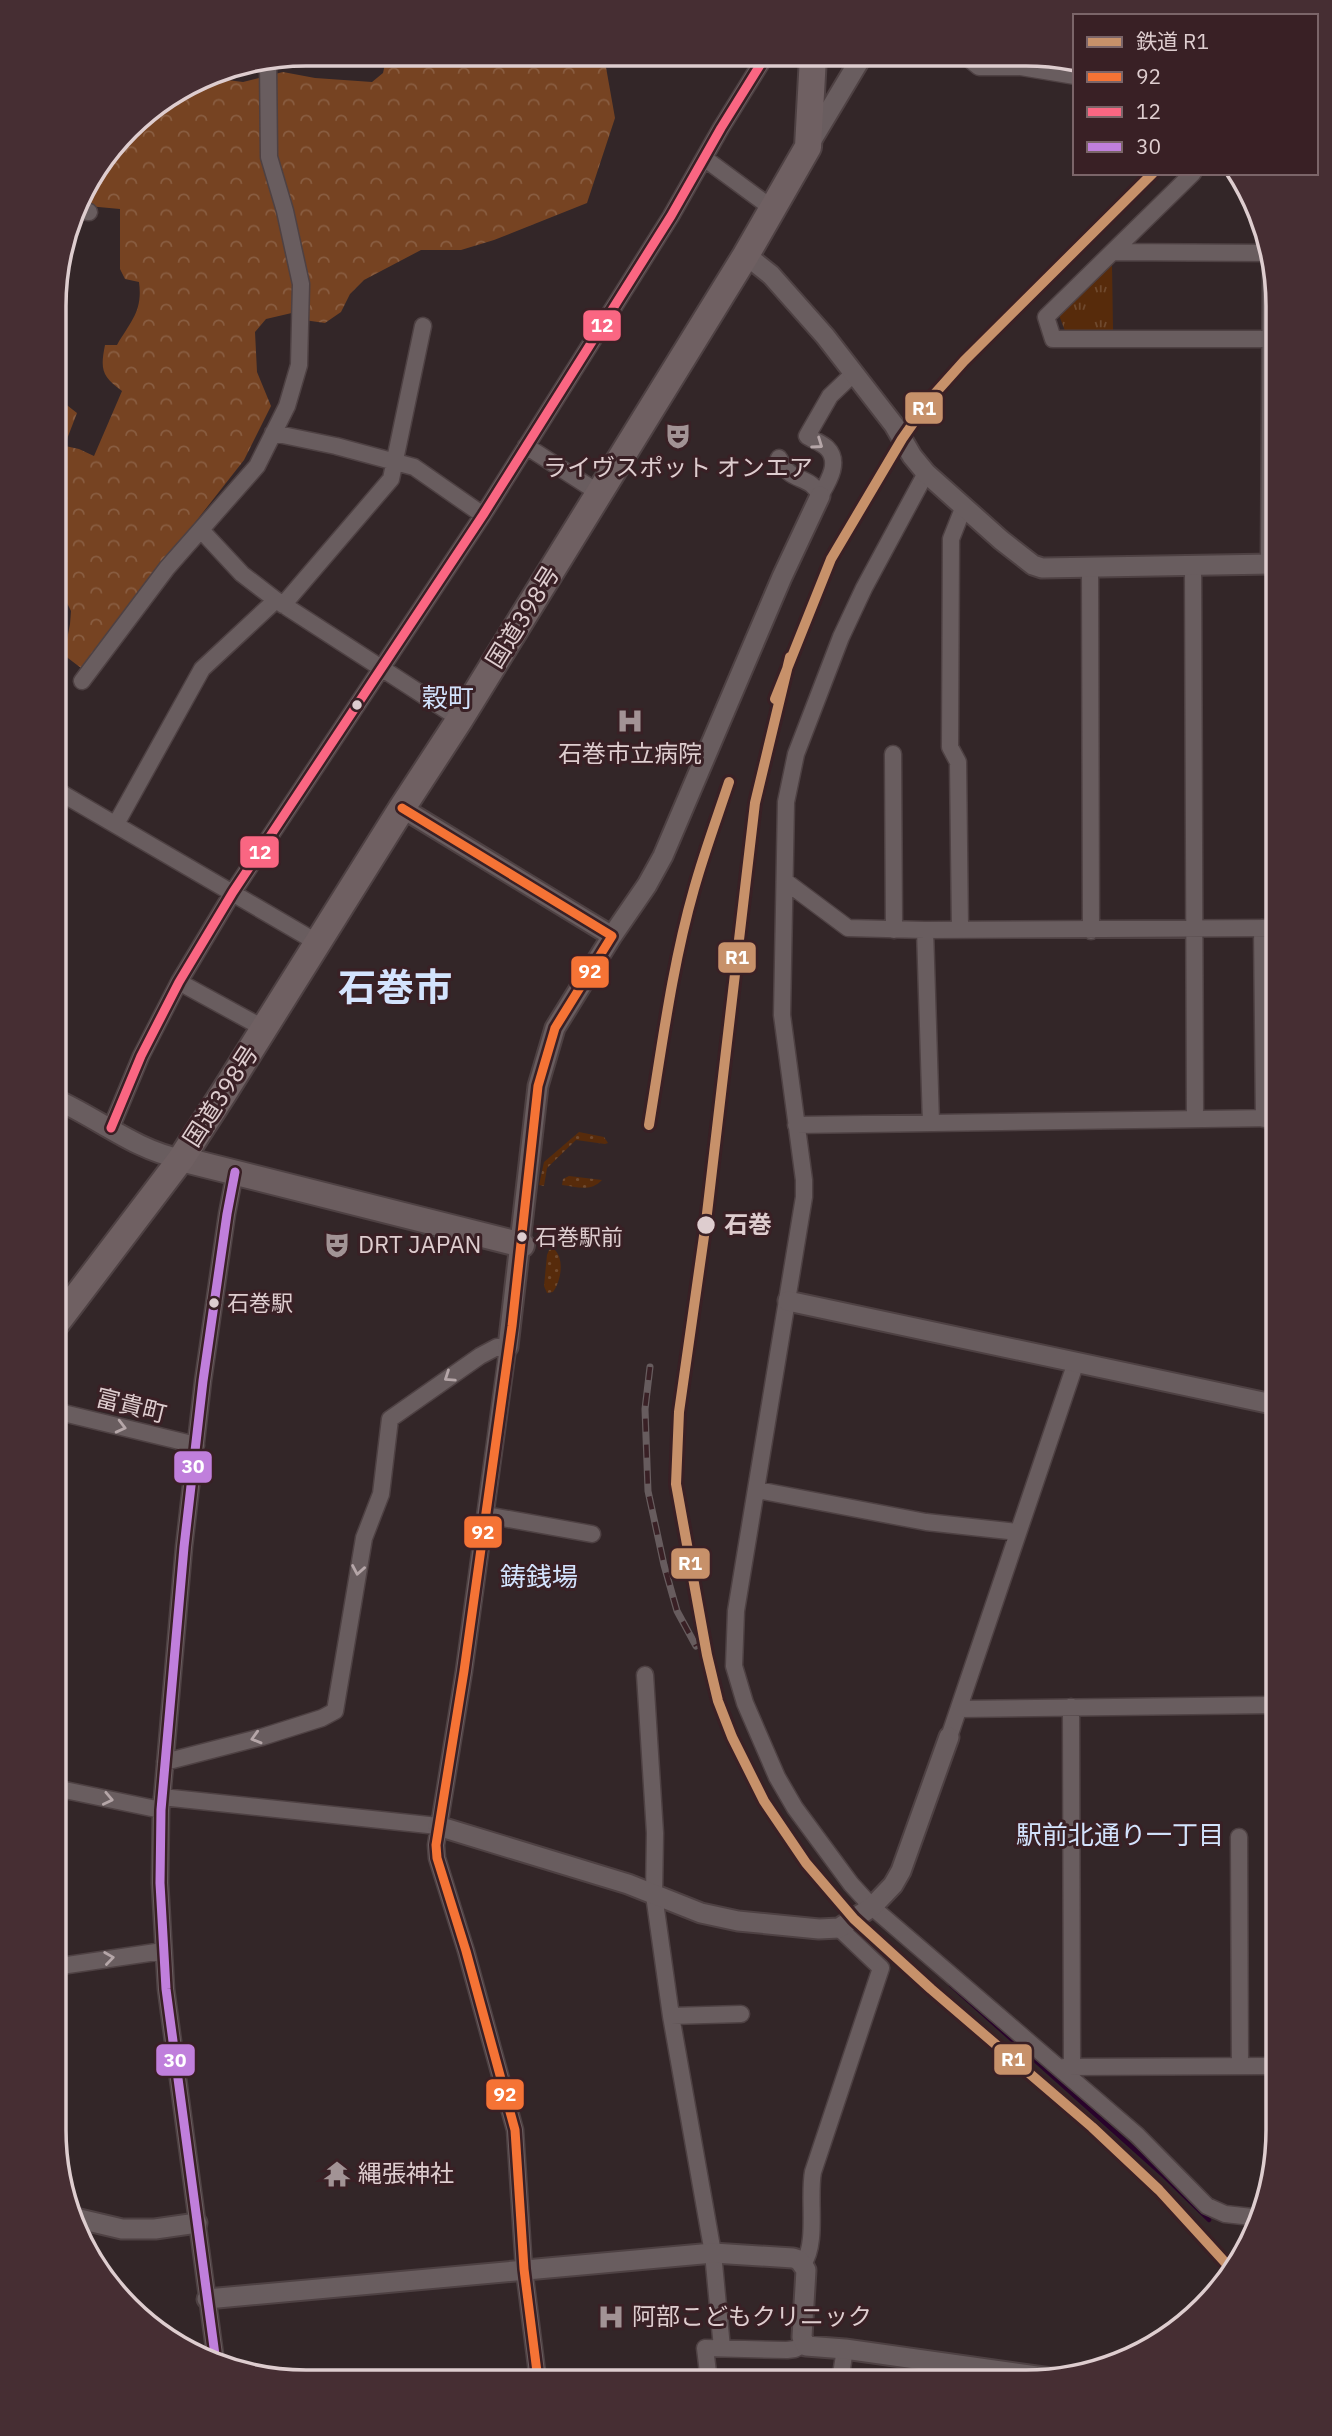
<svg xmlns="http://www.w3.org/2000/svg" width="1332" height="2436" font-family="'IBM Plex Sans','Noto Sans JP',sans-serif">
<style>
.grass{fill:url(#grass-dots)}
.forest{fill:url(#forest-crowns)}
.park{fill:url(#park-tufts)}
.lines{fill:none;stroke-linecap:round;stroke-linejoin:round}
.stream{stroke:#29032b;stroke-width:4.5}
.minor-casing{stroke:#4e4143;stroke-width:19}
.tertiary-casing{stroke:#4e4143;stroke-width:23}
.primary-casing{stroke:#4e4143;stroke-width:28}
.trunk-casing{stroke:#4e4143;stroke-width:30}
.minor{stroke:#695d5f;stroke-width:16}
.tertiary{stroke:#695d5f;stroke-width:19}
.primary{stroke:#6b5d5f;stroke-width:24}
.trunk{stroke:#6f6062;stroke-width:26}
.rail-casing{stroke:#675c5e;stroke-width:7}
.rail{stroke:#392025;stroke-width:4.5;stroke-dasharray:13;stroke-linecap:butt}
.bus-1-casing{stroke:#392025;stroke-width:14}
.bus-2-casing{stroke:#392025;stroke-width:14}
.bus-3-casing{stroke:#392025;stroke-width:14}
.bus-1{stroke:#f57335;stroke-width:9}
.bus-2{stroke:#fa6682;stroke-width:9}
.bus-3{stroke:#c07fdc;stroke-width:9}
.rail-1-casing{stroke:#392025;stroke-width:16}
.rail-1{stroke:#c7916a;stroke-width:10}
.oneway{stroke:#b5a6a8}
.bus-dot{fill:#decdcf;stroke:#392025;stroke-width:2.5}
.labels{text-anchor:middle;stroke-width:6;stroke-linejoin:round;paint-order:stroke}
.bus-label{font-size:22px;fill:#decdcf;stroke:#392025;text-anchor:start}
.poi-label{font-size:24px;fill:#decdcf;stroke:#392025;text-anchor:start}
.street-label{font-size:24px;fill:#decdcf;stroke:#392025}
.stop-label{font-size:24px;font-weight:bold;fill:#decdcf;stroke:#392025;text-anchor:start}
.neighbourhood-label{font-size:26px;fill:#d3e3fd;stroke:#392025}
.town-label{font-size:38px;font-weight:bold;fill:#d3e3fd;stroke:#392025}
.rim{fill:none;stroke:#decdcf;stroke-width:3.5}
.line-badge{stroke:#392025;stroke-width:2.5}
.badge-label{font-size:19px;text-anchor:middle;font-weight:bold;fill:#fff}
</style>
<defs>
<pattern id="grass-dots" width="8" height="8" patternUnits="userSpaceOnUse" patternTransform="scale(1.75)"><rect width="8" height="8" fill="#572b0b"/><path d="M2 2h.1M6 6h.1" fill="none" stroke="#6f492e" stroke-width="1.8" stroke-linecap="round"/></pattern>
<pattern id="forest-crowns" width="20" height="18" patternUnits="userSpaceOnUse" patternTransform="scale(1.75)"><rect width="20" height="18" fill="#764322"/><path d="M2 6a3 3 0 1 1 6 0M12 15a3 3 0 1 1 6 0" fill="none" stroke="#895d41"/></pattern>
<pattern id="park-tufts" width="24" height="20" patternUnits="userSpaceOnUse" patternTransform="scale(1.75)"><rect width="24" height="20" fill="#572b0b"/><path d="M3 7l-1-3M5 7V3M7 7l1-3M15 17l-1-3M17 17v-4M19 17l1-3" fill="none" stroke="#6f492e"/></pattern>
</defs>
<rect width="100%" height="100%" fill="#332628"/>
<!-- grass -->
<path class="grass" d="M 579,1132 L 604,1137 L 608,1143 L 605,1144 L 576,1140 L 547,1168 L 544,1186 L 539,1185 L 544,1162 Z
M 569,1176 L 602,1180 C 591,1192 577,1187 562,1185 L 563,1179 Z
M 554,1249 C 565,1259 561,1281 553,1292 L 547,1293 L 544,1286 L 547,1255 L 549,1250 Z"/>
<!-- forest -->
<path class="forest" d="M 387,55 L 604,56 L 615,118 L 587,203 L 494,240 L 461,250 L 421,250 L 364,280 L 350,294 L 341,312 L 325,323 L 304,320 L 296,312 L 266,319 L 255,332 L 257,372 L 271,406 L 244,460 L 81,668 L 64,655 L 70,624 L 71,611 L 67,603 L 56,598 L 56,444 L 79,449 L 94,456 L 122,391 C 102,376 100,370 105,345 L 117,345 C 131,321 143,311 139,282 L 125,279 L 120,269 L 120,209 L 77,205 L 80,194 L 140,117 L 208,75 L 211,78 L 243,82 L 283,72 L 315,78 L 372,82 L 383,73 Z
M 56,368 L 62,372 L 59,399 L 77,413 L 67,439 L 56,439 Z"/>
<!-- park -->
<path class="park" d="M 1112,265 L 1113,330 L 1065,331 L 1059,315 Z"/>
<g class="lines">
<!-- stream -->
<path class="stream" d="M 951,1985 L 1162,2174 L 1209,2220"/>
<!-- minor casing -->
<g class="minor-casing">
<path id="minor" d="M 968,58 L 979,67 L 1021,67 L 1075,76
M 704,158 L 773,209
M 1193,173 L 1046,317 L 1053,339 L 1260,339 L 1278,337
M 76,210 L 89,212
M 1114,252 L 1269,253
M 273,433 L 336,446 L 414,467 L 483,515
M 526,446 L 599,493
M 779,458 C 790,485 810,473 820,496
M 926,473 L 864,588 L 841,637 L 796,754 L 786,802 L 782,1015 L 804,1180 L 804,1197 L 736,1611 L 734,1666 L 745,1703 L 777,1777 L 795,1808 L 851,1884 L 872,1907 L 1137,2135 L 1207,2206 L 1225,2214 L 1261,2218
M 820,496 C 828,482 841,462 827,448 C 822,443 813,440 807,436 L 830,396 L 853,374
M 201,530 L 242,574 L 276,600 L 460,719
M 1269,564 L 1271,264
M 1193,566 L 1195,1119
M 1090,567 L 1091,931
M 283,605 L 391,479 L 423,326
M 82,681 L 167,568 L 257,466 L 287,406 L 299,365 L 301,284 L 285,211 L 269,157 L 268,62
M 893,754 L 894,930
M 56,790 L 318,943
M 116,824 L 202,669 L 276,600
M 785,881 L 848,928 L 925,930 L 1278,928
M 1262,928 L 1264,1119
M 960,929 L 958,762 L 950,747 L 951,539 L 964,506
M 925,930 L 931,1123
M 179,982 L 265,1029
M 796,1125 L 1277,1118
M 111,1128 L 141,1056 L 179,982 L 233,892 L 483,515 L 671,216 L 721,128 L 765,57
M 55,1411 L 196,1445
M 757,1490 L 926,1522 L 1018,1532
M 486,1515 L 592,1534
M 645,1675 L 655,1833 L 654,1895 L 671,2016 L 713,2253 L 722,2348
M 1071,1707 L 1072,2067
M 959,1709 L 1277,1705
M 949,1737 L 1076,1362
M 165,1762 L 262,1737 L 322,1718 L 335,1711 L 364,1538 L 381,1494 L 390,1419 L 480,1356 L 497,1347 L 508,1347 L 464,1671 L 436,1845 L 437,1858 L 466,1951 L 515,2130 L 524,2269 L 538,2380
M 55,1788 L 161,1810
M 162,1797 L 438,1826
M 1239,1837 L 1240,2066
M 54,1967 L 163,1951
M 671,2016 L 741,2014
M 1064,2067 L 1277,2066
M 803,2264 C 818,2243 808,2198 813,2172 L 881,1968 L 839,1928
M 215,2355 L 166,1989 L 160,1883 L 161,1810 L 184,1547 L 203,1381 L 227,1214 L 235,1172
M 709,2381 L 705,2348 L 787,2350 L 795,2349 L 804,2344
M 840,2381 L 845,2349"/>
</g>
<!-- tertiary casing -->
<g class="tertiary-casing">
<path id="tertiary" d="M 810,143 L 861,58
M 746,255 L 771,275 L 825,336 L 894,425 L 912,456 L 926,473 L 1001,540 L 1033,565 L 1042,568 L 1278,564
M 402,808 L 612,936 L 555,1028 L 538,1086 L 508,1347
M 612,936 L 647,885 L 663,856 L 782,577 L 820,496
M 55,1099 C 98,1118 135,1150 181,1159
M 788,1301 L 1277,1405
M 438,1826 L 628,1884 L 701,1913 L 738,1921 L 819,1929 L 839,1928 L 872,1907 L 893,1885 L 901,1871 L 949,1737
M 71,2217 L 122,2229 L 155,2229 L 197,2223
M 207,2299 L 713,2253 L 793,2258 L 799,2260 L 806,2270 L 802,2337 L 806,2346 L 845,2349 L 1051,2378"/>
</g>
<!-- primary casing -->
<g class="primary-casing">
<path id="primary" d="M 181,1159 L 522,1245"/>
</g>
<!-- trunk casing -->
<g class="trunk-casing">
<path id="trunk" d="M 55,1325 L 181,1159 L 223,1094 L 402,808 L 460,719 L 746,255 L 808,147 L 813,57"/>
</g>
<!-- minor -->
<use href="#minor" class="minor"/>
<!-- tertiary -->
<use href="#tertiary" class="tertiary"/>
<!-- primary -->
<use href="#primary" class="primary"/>
<!-- trunk -->
<use href="#trunk" class="trunk"/>
<!-- rail casing -->
<g class="rail-casing">
<path id="rail" d="M 650,1367 L 645,1409 L 648,1491 L 664,1565 L 677,1611 L 696,1646
M 707,1655 L 718,1701"/>
</g>
<!-- rail -->
<use href="#rail" class="rail"/>
<!-- bus-1 casing -->
<g class="bus-1-casing">
<path id="bus-1" d="M 402,808 L 612,936 L 555,1028 L 538,1086 L 512,1326 L 464,1671 L 436,1845 L 437,1858 L 466,1951 L 515,2130 L 524,2269 L 538,2380"/>
</g>
<!-- bus-2 casing -->
<g class="bus-2-casing">
<path id="bus-2" d="M 111,1128 L 141,1056 L 179,982 L 233,892 L 483,515 L 671,216 L 721,128 L 765,57"/>
</g>
<!-- bus-3 casing -->
<g class="bus-3-casing">
<path id="bus-3" d="M 215,2355 L 166,1989 L 160,1883 L 161,1810 L 184,1547 L 203,1381 L 227,1214 L 235,1172"/>
</g>
<!-- bus-1 -->
<use href="#bus-1" class="bus-1"/>
<!-- bus-2 -->
<use href="#bus-2" class="bus-2"/>
<!-- bus-3 -->
<use href="#bus-3" class="bus-3"/>
<!-- rail-1 casing -->
<g class="rail-1-casing">
<path id="rail-1" d="M 790,657 L 755,803 L 706,1222 L 679,1412 L 676,1484 L 707,1655 L 718,1701 L 732,1737 L 764,1801 L 806,1863 L 854,1919 L 931,1989 L 1092,2127 L 1159,2190 L 1233,2271
M 775,699 L 831,559 L 902,439 L 930,399 L 964,361 L 1153,173
M 649,1125 C 662,1046 672,966 694,889 C 704,853 717,818 729,782"/>
</g>
<!-- rail-1 -->
<use href="#rail-1" class="rail-1"/>
</g>
<!-- one-way arrows -->
<defs><path id="oneway-chevron" d="M-2-3.5L2.5 0L-2 3.5" fill="none" stroke-width="1.6" stroke-linecap="round" stroke-linejoin="round" transform="scale(1.75)"/></defs>
<g class="oneway">
<use href="#oneway-chevron" transform="translate(818 444) rotate(35)"/>
<use href="#oneway-chevron" transform="translate(449 1377) rotate(146)"/>
<use href="#oneway-chevron" transform="translate(121 1427) rotate(14)"/>
<use href="#oneway-chevron" transform="translate(358 1570) rotate(100)"/>
<use href="#oneway-chevron" transform="translate(256 1738) rotate(164)"/>
<use href="#oneway-chevron" transform="translate(108 1799) rotate(12)"/>
<use href="#oneway-chevron" transform="translate(109 1958) rotate(-8)"/>
</g>
<!-- icons -->
<defs>
<g id="theatre-bare" transform="scale(2.1)"><path d="M-5-5.5Q0-4 5-5.5V0Q5 5 0 6Q-5 5-5 0ZM-3.3-2.5H-1v1.5H-3.3ZM1-2.5H3.3v1.5H1ZM-2.8 1Q0 5.5 2.8 1Z" fill="#a29395" stroke="#392025" stroke-width="2.5" paint-order="stroke"/></g>
<g id="hospital-bare" transform="scale(2.1)"><path d="M-5-5h3v3.5h4V-5h3V5h-3V1.5h-4V5h-3Z" fill="#a29395" stroke="#392025" stroke-width="2.5" paint-order="stroke"/></g>
<g id="temple-bare" transform="scale(2.1)"><path d="M0-6L5-2H3V0L6.5 2.5H4V6H1.5V3h-3V6H-4V2.5H-6.5L-3 0V-2H-5Z" fill="#a29395" stroke="#392025" stroke-width="2.5" paint-order="stroke"/></g>
</defs>
<g fill-rule="evenodd">
<use href="#theatre-bare" x="678" y="436"/>
<use href="#hospital-bare" x="630" y="721"/>
<use href="#theatre-bare" x="337" y="1245"/>
<use href="#temple-bare" x="337" y="2174"/>
<use href="#hospital-bare" x="611" y="2317"/>
</g>
<!-- markers -->
<g class="bus-dot">
<circle cx="357" cy="705" r="6"/>
<circle cx="706" cy="1225" r="10"/>
<circle cx="522" cy="1237" r="6"/>
<circle cx="214" cy="1303" r="6"/>
</g>
<g class="labels">
<!-- bus labels -->
<g class="bus-label">
<text x="535" y="1245">石巻駅前</text>
<text x="227" y="1311">石巻駅</text>
</g>
<!-- poi labels -->
<g class="poi-label">
<text x="678" y="476" text-anchor="middle">ライヴスポット オンエア</text>
<text x="630" y="762" text-anchor="middle">石巻市立病院</text>
<text x="358" y="1253">DRT JAPAN</text>
<text x="358" y="2182">縄張神社</text>
<text x="632" y="2325">阿部こどもクリニック</text>
</g>
<!-- street labels -->
<g class="street-label">
<text transform="translate(523 617) rotate(-58)" y="8">国道398号</text>
<text transform="translate(221 1096) rotate(-57)" y="8">国道398号</text>
<text transform="translate(131 1406) rotate(14)" y="8">富貴町</text>
</g>
<!-- stop labels -->
<g class="stop-label">
<text x="724" y="1233">石巻</text>
</g>
<!-- neighbourhood labels -->
<g class="neighbourhood-label">
<text x="448" y="707">穀町</text>
<text x="539" y="1586">鋳銭場</text>
<text x="1120" y="1844">駅前北通り一丁目</text>
</g>
<!-- town labels -->
<g class="town-label">
<text x="395" y="1001">石巻市</text>
</g>
</g>
<!-- crop -->
<path d="M0 0H1332V2436H0ZM306 66H1026A240 240 0 0 1 1266 306V2130A240 240 0 0 1 1026 2370H306A240 240 0 0 1 66 2130V306A240 240 0 0 1 306 66Z" fill="#462e33" fill-rule="evenodd"/>
<path class="rim" d="M306 66H1026A240 240 0 0 1 1266 306V2130A240 240 0 0 1 1026 2370H306A240 240 0 0 1 66 2130V306A240 240 0 0 1 306 66Z"/>
<g class="line-badge">
<rect x="582" y="309" width="40" height="33" rx="7" fill="#fa6682"/>
<rect x="904" y="391" width="40" height="34" rx="7" fill="#c7916a"/>
<rect x="239" y="835" width="41" height="34" rx="7" fill="#fa6682"/>
<rect x="717" y="941" width="40" height="33" rx="7" fill="#c7916a"/>
<rect x="570" y="955" width="40" height="34" rx="7" fill="#f57335"/>
<rect x="173" y="1450" width="40" height="34" rx="7" fill="#c07fdc"/>
<rect x="463" y="1515" width="40" height="34" rx="7" fill="#f57335"/>
<rect x="670" y="1547" width="41" height="33" rx="7" fill="#c7916a"/>
<rect x="993" y="2043" width="40" height="33" rx="7" fill="#c7916a"/>
<rect x="155" y="2043" width="41" height="34" rx="7" fill="#c07fdc"/>
<rect x="485" y="2078" width="40" height="33" rx="7" fill="#f57335"/>
</g>
<g class="badge-label">
<text x="602" y="332">12</text>
<text x="924" y="415">R1</text>
<text x="260" y="859">12</text>
<text x="737" y="964">R1</text>
<text x="590" y="978">92</text>
<text x="193" y="1473">30</text>
<text x="483" y="1539">92</text>
<text x="690" y="1570">R1</text>
<text x="1013" y="2066">R1</text>
<text x="175" y="2067">30</text>
<text x="505" y="2101">92</text>
</g>
<!-- legend -->
<rect x="1073" y="14" width="245" height="161" fill="#392025" stroke="#7b6569" stroke-width="2"/>
<rect x="1087" y="37" width="35" height="10" fill="#c7916a" stroke="#7b6569" stroke-width="2"/>
<text x="1136" y="49" font-size="21" fill="#decdcf">鉄道 R1</text>
<rect x="1087" y="72" width="35" height="10" fill="#f57335" stroke="#7b6569" stroke-width="2"/>
<text x="1136" y="84" font-size="21" fill="#decdcf">92</text>
<rect x="1087" y="107" width="35" height="10" fill="#fa6682" stroke="#7b6569" stroke-width="2"/>
<text x="1136" y="119" font-size="21" fill="#decdcf">12</text>
<rect x="1087" y="142" width="35" height="10" fill="#c07fdc" stroke="#7b6569" stroke-width="2"/>
<text x="1136" y="154" font-size="21" fill="#decdcf">30</text>
</svg>
